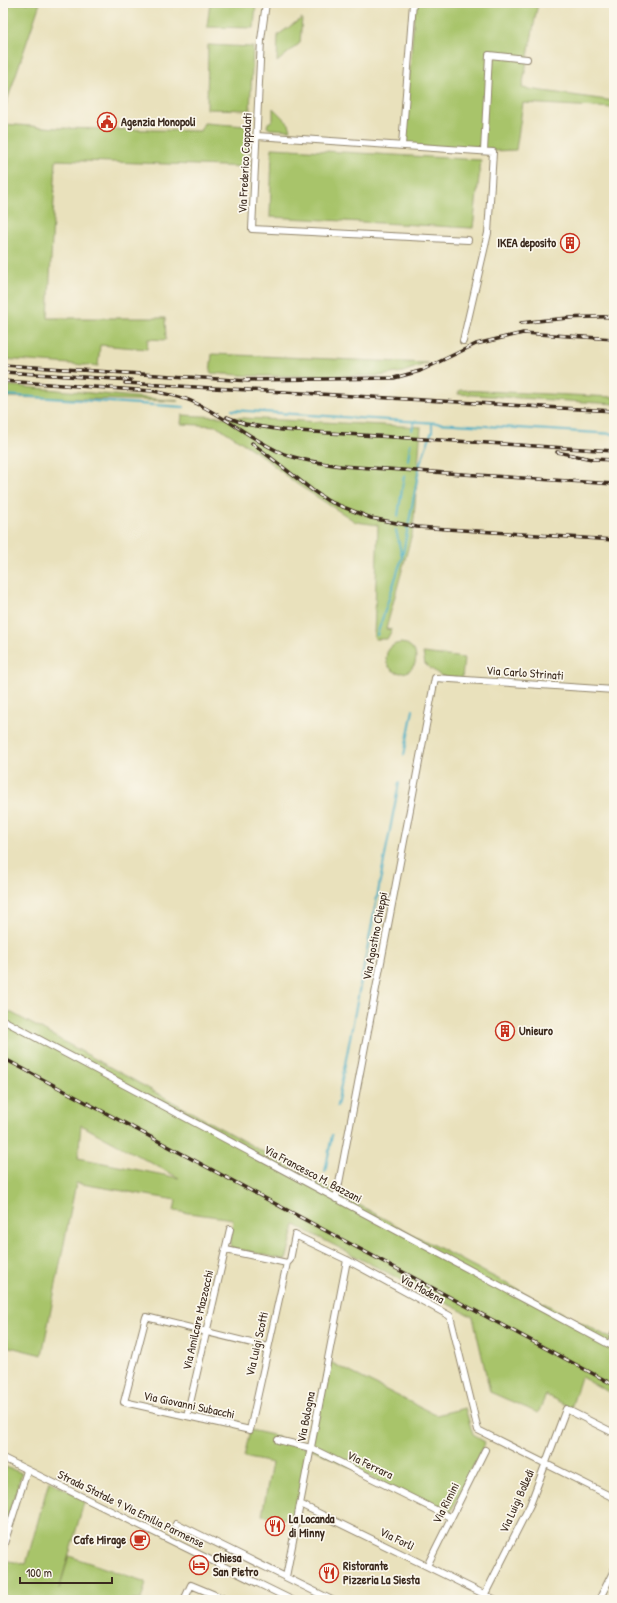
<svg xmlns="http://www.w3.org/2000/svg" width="617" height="1603" font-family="'Patrick Hand',sans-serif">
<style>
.green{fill:#a8c46a;stroke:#727744;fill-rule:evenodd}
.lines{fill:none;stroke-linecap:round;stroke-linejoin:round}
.stream{stroke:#46adc5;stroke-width:2}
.minor-casing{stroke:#92866d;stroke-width:8}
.trunk-casing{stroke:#92866d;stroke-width:12}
.minor{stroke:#fff;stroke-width:6}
.trunk{stroke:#ffbb71;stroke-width:10}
.rail-casing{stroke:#3b2a1e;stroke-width:3.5}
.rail{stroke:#fbf7ec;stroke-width:2;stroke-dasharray:6;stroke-linecap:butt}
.labels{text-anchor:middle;stroke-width:3.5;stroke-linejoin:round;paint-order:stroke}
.poi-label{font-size:12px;font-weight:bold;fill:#3b2a1e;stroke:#fbf7ec;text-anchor:start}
.street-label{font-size:12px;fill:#3b2a1e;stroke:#fbf7ec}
</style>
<rect width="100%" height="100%" fill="#fbf7ec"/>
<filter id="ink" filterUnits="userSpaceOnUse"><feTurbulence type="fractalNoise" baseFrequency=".025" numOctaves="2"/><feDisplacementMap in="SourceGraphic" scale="8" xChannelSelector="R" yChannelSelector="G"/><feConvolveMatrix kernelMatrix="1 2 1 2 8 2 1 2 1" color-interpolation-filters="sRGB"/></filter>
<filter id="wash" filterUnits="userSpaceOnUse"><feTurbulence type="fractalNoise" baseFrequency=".012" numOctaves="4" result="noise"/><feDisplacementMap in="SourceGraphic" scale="16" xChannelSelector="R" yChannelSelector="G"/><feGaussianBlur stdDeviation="0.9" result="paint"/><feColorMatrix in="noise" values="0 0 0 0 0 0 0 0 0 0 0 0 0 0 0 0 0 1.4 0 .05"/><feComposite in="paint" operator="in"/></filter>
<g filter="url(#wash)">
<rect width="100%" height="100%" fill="#e9e1bc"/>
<!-- green -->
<path class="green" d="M 6,3 L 40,3 L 3,113 L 3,20 Z
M 210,3 L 256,3 L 254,28 L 207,27 Z
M 415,3 L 538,3 L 522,88 L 614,101 L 614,108 L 523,103 L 516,150 L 493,151 L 404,146 Z
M 302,18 L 300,43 L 277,62 L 278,35 Z
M 208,45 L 253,47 L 250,110 L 207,109 Z
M 273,108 L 289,124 L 291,130 L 270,129 L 267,127 L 268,123 L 273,120 Z
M 204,123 L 246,126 L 250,167 L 56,160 L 48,318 L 165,318 L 166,340 L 148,339 L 147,349 L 100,345 L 98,366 L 3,359 L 3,124 L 58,128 L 200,131 Z
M 272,148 L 481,160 L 473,228 L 270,217 Z
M 212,354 L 428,363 L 403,372 L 378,376 L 253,376 L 210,373 Z
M 3,385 L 178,401 L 3,397 Z
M 460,390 L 614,397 L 614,404 L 458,394 Z
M 182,415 L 421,427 L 413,530 L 386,629 L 392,630 L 387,639 L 375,639 L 374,636 L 378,525 L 356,522 L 297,484 L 258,453 L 217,426 L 181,424 Z
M386 658a15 15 0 1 1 30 0a15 15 0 1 1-30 0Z
M 423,653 L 464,658 L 462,679 L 441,676 L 425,664 Z
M 3,1008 L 399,1227 L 614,1340 L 614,1395 L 581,1377 L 571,1408 L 546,1395 L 538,1413 L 490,1392 L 473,1317 L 295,1225 L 286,1260 L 230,1247 L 233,1219 L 174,1211 L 176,1200 L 76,1183 L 42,1355 L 6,1346 L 3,1361 ZM 81,1125 L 179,1178 L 78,1158 Z
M 328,1361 L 436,1415 L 465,1408 L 473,1435 L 485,1442 L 449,1515 L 310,1448 L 296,1520 L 262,1515 L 272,1463 L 244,1457 L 250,1430 L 278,1436 L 277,1440 L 310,1448 Z
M 3,1466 L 22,1473 L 3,1533 Z
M 49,1481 L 85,1499 L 59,1589 L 69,1556 L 146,1582 L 141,1600 L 9,1600 L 3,1591 L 3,1560 L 26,1564 Z"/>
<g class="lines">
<!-- stream -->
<path class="stream" d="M 3,395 L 184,407
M 232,410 L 614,434
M 412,430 L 414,422
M 408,460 L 410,444
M 398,516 L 404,476
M 396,530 L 402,557
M 377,635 L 402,558 L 420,464 L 432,431 L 432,424
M 404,755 L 413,710
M 337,1106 L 399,783
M 325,1172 L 332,1135"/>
</g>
</g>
<g filter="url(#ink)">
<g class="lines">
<!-- minor casing -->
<g class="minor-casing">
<path id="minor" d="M 266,3 L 261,40 L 252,229 L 468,240
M 257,136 L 493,152 L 488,233 L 463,341
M 402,145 L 413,3
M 484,151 L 489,55 L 527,59
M 3,1020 L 614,1347
M 336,1199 L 435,678 L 614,690
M 226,1250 L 287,1263 L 290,1260 L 295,1235 L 347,1260 L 450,1316 L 478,1430 L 614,1498
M 610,1345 L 614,1333
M 268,1347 L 146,1317 L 124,1402 L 250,1430 L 287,1263
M 187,1416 L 230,1229
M 278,1440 L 311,1448 L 450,1517
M 3,1458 L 292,1600
M 300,1504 L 496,1600
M 176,1523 L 332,1600
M 3,1547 L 27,1471
M 427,1566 L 485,1450
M 286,1577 L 347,1260
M 184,1600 L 191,1585 L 227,1600
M 482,1600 L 530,1505 L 566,1409 L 614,1433
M 599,1600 L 614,1570"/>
</g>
<!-- trunk casing -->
<g class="trunk-casing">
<path id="trunk" d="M 3,5 L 3,3"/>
</g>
<!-- minor -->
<use href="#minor" class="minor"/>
<!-- trunk -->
<use href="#trunk" class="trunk"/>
<!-- rail casing -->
<g class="rail-casing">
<path id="rail" d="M 521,323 C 553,319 582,316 614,317
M 3,365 L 249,381
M 3,372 L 131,380
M 244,380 L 394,378 L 420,371 L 476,344 L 523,333 L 614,339
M 3,381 L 153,391 C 166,394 179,396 191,401 C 224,415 251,440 284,454 C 302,461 322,463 341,466 L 614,484
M 125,383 L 614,411
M 227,417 L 245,424 L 282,430 L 614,451
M 252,443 L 312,490 L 328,501 L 371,518 L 417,527 L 614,540
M 557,452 L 592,459 L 614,460
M 3,1058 L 614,1385"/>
</g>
<!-- rail -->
<use href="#rail" class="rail"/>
</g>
</g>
<!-- icons -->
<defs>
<g id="civic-ring" transform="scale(1)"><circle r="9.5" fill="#fbf7ec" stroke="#c8321e" stroke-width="1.5"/><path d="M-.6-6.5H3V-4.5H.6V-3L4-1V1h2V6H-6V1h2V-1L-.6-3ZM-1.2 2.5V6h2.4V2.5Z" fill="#c8321e"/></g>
<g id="building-ring" transform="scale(1)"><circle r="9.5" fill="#fbf7ec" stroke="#c8321e" stroke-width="1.5"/><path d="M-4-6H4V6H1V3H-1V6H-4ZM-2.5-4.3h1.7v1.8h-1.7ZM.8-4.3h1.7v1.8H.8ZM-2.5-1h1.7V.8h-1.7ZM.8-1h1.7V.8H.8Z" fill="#c8321e"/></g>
<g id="restaurant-ring" transform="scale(1)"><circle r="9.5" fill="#fbf7ec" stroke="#c8321e" stroke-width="1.5"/><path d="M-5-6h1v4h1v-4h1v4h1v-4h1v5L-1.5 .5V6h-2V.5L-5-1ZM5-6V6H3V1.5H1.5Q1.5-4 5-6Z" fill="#c8321e"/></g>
<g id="cafe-ring" transform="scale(1)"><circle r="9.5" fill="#fbf7ec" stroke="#c8321e" stroke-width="1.5"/><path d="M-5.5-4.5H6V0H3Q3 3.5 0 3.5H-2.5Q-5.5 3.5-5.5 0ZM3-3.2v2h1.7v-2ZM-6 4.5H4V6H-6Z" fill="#c8321e"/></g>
<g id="hotel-ring" transform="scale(1)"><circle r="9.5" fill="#fbf7ec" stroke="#c8321e" stroke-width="1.5"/><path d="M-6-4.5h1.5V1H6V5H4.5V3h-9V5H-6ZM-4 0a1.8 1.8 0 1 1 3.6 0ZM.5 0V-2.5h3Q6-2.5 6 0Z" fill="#c8321e"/></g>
</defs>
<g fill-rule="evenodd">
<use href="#civic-ring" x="107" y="122"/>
<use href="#building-ring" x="570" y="243"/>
<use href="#building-ring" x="505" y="1031"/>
<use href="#restaurant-ring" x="275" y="1526"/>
<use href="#cafe-ring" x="140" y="1540"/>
<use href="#hotel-ring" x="199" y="1565"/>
<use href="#restaurant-ring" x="329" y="1573"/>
</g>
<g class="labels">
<!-- poi labels -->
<g class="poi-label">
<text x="121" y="126">Agenzia Monopoli</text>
<text x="556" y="247" text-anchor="end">IKEA deposito</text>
<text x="519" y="1035">Unieuro</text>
<text x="289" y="1523">La Locanda<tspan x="289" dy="14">di Minny</tspan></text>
<text x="126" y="1544" text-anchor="end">Cafe Mirage</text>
<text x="213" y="1562">Chiesa<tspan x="213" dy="14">San Pietro</tspan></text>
<text x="343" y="1570">Ristorante<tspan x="343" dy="14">Pizzeria La Siesta</tspan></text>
</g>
<!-- street labels -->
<g class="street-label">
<text transform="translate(245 163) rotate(-87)" y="4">Via Frederico Coppalati</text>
<text transform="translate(525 673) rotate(4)" y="4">Via Carlo Strinati</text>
<text transform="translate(375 936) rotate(-79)" y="4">Via Agostino Chieppi</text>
<text transform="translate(313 1174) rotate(28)" y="4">Via Francesco M. Bazzani</text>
<text transform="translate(422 1289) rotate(28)" y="4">Via Modena</text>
<text transform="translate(198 1320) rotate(-77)" y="4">Via Amilcare Mazzocchi</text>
<text transform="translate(257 1344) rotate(-77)" y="4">Via Luigi Scotti</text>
<text transform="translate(189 1405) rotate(12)" y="4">Via Giovanni Subacchi</text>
<text transform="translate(306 1417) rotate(-79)" y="4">Via Bologna</text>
<text transform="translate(370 1465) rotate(26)" y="4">Via Ferrara</text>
<text transform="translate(517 1501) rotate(-66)" y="4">Via Luigi Bolledi</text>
<text transform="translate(446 1503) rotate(-63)" y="4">Via Rimini</text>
<text transform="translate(131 1509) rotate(26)" y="4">Strada Statale 9 Via Emilia Parmense</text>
<text transform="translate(397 1539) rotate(26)" y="4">Via Forlì</text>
</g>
</g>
<!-- margin -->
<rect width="617" height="1603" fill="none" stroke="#fbf7ec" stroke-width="16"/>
<!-- scale -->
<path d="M20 1577v6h92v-6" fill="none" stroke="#3b2a1e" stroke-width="2"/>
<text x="26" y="1577" font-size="12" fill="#3b2a1e" stroke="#fbf7ec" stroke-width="3" paint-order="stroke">100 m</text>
</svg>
